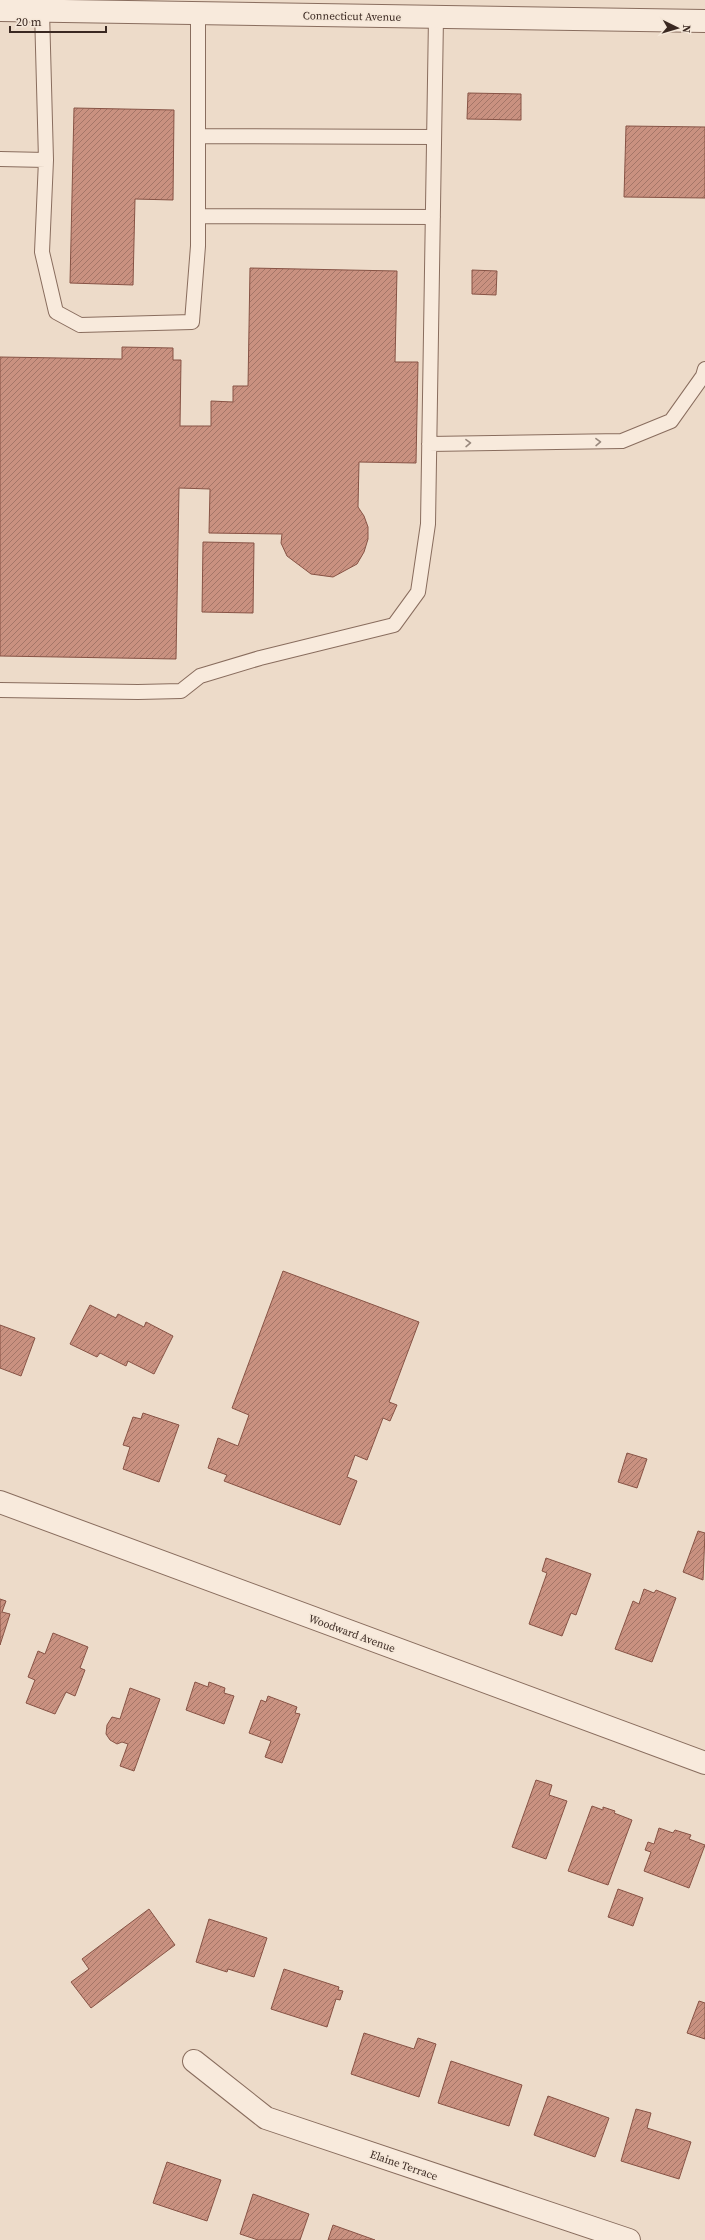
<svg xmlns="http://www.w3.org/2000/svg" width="705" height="2240" font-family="'Source Serif 4',serif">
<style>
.building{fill:url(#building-hatch);stroke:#875345}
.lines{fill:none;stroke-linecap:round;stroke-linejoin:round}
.lane-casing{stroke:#896d5e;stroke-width:16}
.street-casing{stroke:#896d5e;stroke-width:24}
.lane{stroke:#f8eadc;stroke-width:14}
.street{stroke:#f8eadc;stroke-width:22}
.oneway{stroke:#99897e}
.labels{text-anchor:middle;stroke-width:3.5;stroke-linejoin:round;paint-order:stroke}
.street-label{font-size:11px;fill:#3a2821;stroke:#f5e7d8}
</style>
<defs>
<pattern id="building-hatch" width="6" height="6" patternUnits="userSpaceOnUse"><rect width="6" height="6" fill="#c99180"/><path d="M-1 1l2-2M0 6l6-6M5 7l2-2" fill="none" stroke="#a47668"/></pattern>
</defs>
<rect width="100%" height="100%" fill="#eddbc9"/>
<!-- building -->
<path class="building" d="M 468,93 L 521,94 L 521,120 L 467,119 Z
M 74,108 L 174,110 L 173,200 L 135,199 L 133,285 L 70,283 Z
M 626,126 L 705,127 L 705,198 L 624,197 Z
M 250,268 L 397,271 L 395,362 L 418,362 L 416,463 L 359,462 L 358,507 L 364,516 L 368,527 L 368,539 L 364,552 L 357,564 L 333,577 L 311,574 L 287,556 L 281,543 L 282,534 L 209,533 L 210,489 L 179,488 L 176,659 L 0,656 L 0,357 L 122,359 L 122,347 L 173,348 L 173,360 L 181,360 L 180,426 L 211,426 L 211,401 L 233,402 L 233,386 L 248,386 Z
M 472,270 L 497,271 L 496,295 L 472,294 Z
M 203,542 L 254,543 L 253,613 L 202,612 Z
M 283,1271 L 419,1322 L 389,1402 L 397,1405 L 390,1421 L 383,1418 L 367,1460 L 355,1455 L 347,1477 L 357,1481 L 340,1525 L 224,1481 L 227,1475 L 208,1468 L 218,1438 L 238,1446 L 249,1415 L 232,1408 Z
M 90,1305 L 116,1318 L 118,1314 L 144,1327 L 146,1322 L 173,1336 L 154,1374 L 128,1361 L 126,1366 L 100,1353 L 97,1357 L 70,1344 Z
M 0,1325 L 35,1338 L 21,1376 L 0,1368 Z
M 143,1413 L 179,1425 L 159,1482 L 123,1469 L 130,1447 L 123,1445 L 133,1417 L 141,1419 Z
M 627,1453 L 647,1459 L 637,1488 L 618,1482 Z
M 698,1531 L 705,1533 L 703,1580 L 683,1572 Z
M 546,1558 L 591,1574 L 576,1615 L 571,1613 L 562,1636 L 529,1624 L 547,1573 L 542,1571 Z
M 644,1589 L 654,1593 L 656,1590 L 676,1598 L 652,1662 L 615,1649 L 633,1601 L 639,1604 Z
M 0,1599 L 6,1601 L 2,1612 L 10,1614 L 0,1645 Z
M 53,1633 L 88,1647 L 80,1668 L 85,1670 L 75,1696 L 66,1692 L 55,1714 L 26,1703 L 35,1680 L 28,1677 L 38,1651 L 45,1654 Z
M 195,1682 L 208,1687 L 209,1682 L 225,1688 L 224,1693 L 234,1696 L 224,1724 L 186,1710 Z
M 130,1688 L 160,1699 L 134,1771 L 120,1766 L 128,1744 L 122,1742 L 117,1744 L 110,1740 L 106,1734 L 107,1725 L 112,1717 L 120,1719 Z
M 268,1696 L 297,1707 L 295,1713 L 300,1714 L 282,1763 L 265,1757 L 271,1741 L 249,1733 L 261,1700 L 266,1702 Z
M 536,1780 L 552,1785 L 549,1795 L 567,1801 L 546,1859 L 512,1847 Z
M 592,1806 L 603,1810 L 603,1807 L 615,1811 L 614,1813 L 632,1820 L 608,1885 L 568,1871 Z
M 659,1828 L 673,1833 L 675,1830 L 691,1835 L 689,1839 L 705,1845 L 689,1888 L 644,1871 L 651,1852 L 645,1850 L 648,1842 L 654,1844 Z
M 618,1889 L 643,1898 L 633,1926 L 608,1917 Z
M 149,1909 L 175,1945 L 91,2008 L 71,1982 L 89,1969 L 82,1959 Z
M 209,1919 L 267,1938 L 254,1977 L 228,1969 L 227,1972 L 196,1962 Z
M 284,1969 L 339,1987 L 338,1990 L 343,1991 L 340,2000 L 336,1999 L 327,2027 L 271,2009 Z
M 699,2001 L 705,2003 L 705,2039 L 687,2033 Z
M 364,2033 L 414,2049 L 418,2038 L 436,2044 L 419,2097 L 351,2074 Z
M 451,2061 L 522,2085 L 509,2126 L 438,2103 Z
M 548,2096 L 609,2118 L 595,2157 L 534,2135 Z
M 636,2109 L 651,2113 L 647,2128 L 691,2142 L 679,2179 L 621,2161 Z
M 167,2162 L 221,2180 L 207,2221 L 153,2203 Z
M 253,2194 L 309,2214 L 300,2240 L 258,2240 L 240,2234 Z
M 333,2225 L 375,2240 L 328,2240 Z"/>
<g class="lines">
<!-- lane casing -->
<g class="lane-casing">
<path id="lane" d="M 42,11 L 46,160 L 42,252 L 56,312 L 80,325 L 192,322 L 198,246 L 198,12
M 198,136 L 434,137
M 0,159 L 46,160
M 198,216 L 433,217
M 429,444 L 622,441 L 671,421 L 703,376 L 705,369
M 0,690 L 138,692 L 181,691 L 200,676 L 260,658 L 394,625 L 418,592 L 428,524 L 436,17"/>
</g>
<!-- street casing -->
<g class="street-casing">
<path id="street" d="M 0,10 L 705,21
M 0,1502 L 705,1763
M 194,2061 L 266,2118 L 629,2240"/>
</g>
<!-- lane -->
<use href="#lane" class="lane"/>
<!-- street -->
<use href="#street" class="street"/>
</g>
<!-- one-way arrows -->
<defs><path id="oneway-chevron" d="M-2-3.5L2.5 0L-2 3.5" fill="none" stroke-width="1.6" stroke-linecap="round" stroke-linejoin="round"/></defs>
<g class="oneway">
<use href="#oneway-chevron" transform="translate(598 442) rotate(-1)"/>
<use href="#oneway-chevron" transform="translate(468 443) rotate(-1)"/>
</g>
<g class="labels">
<!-- street labels -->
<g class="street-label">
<text transform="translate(352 16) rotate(1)" y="4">Connecticut Avenue</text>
<text transform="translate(352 1633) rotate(20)" y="4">Woodward Avenue</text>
<text transform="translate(404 2165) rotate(19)" y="4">Elaine Terrace</text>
</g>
</g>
<!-- north arrow -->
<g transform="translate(677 28) rotate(95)" stroke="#f5e7d8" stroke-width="3" paint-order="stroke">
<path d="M0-3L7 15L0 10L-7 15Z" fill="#3a2821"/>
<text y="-6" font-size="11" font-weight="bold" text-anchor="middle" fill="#3a2821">N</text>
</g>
<!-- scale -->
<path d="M10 26v6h96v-6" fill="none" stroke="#3a2821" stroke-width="2"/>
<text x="16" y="26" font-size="12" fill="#3a2821" stroke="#f5e7d8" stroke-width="3" paint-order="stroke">20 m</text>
</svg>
